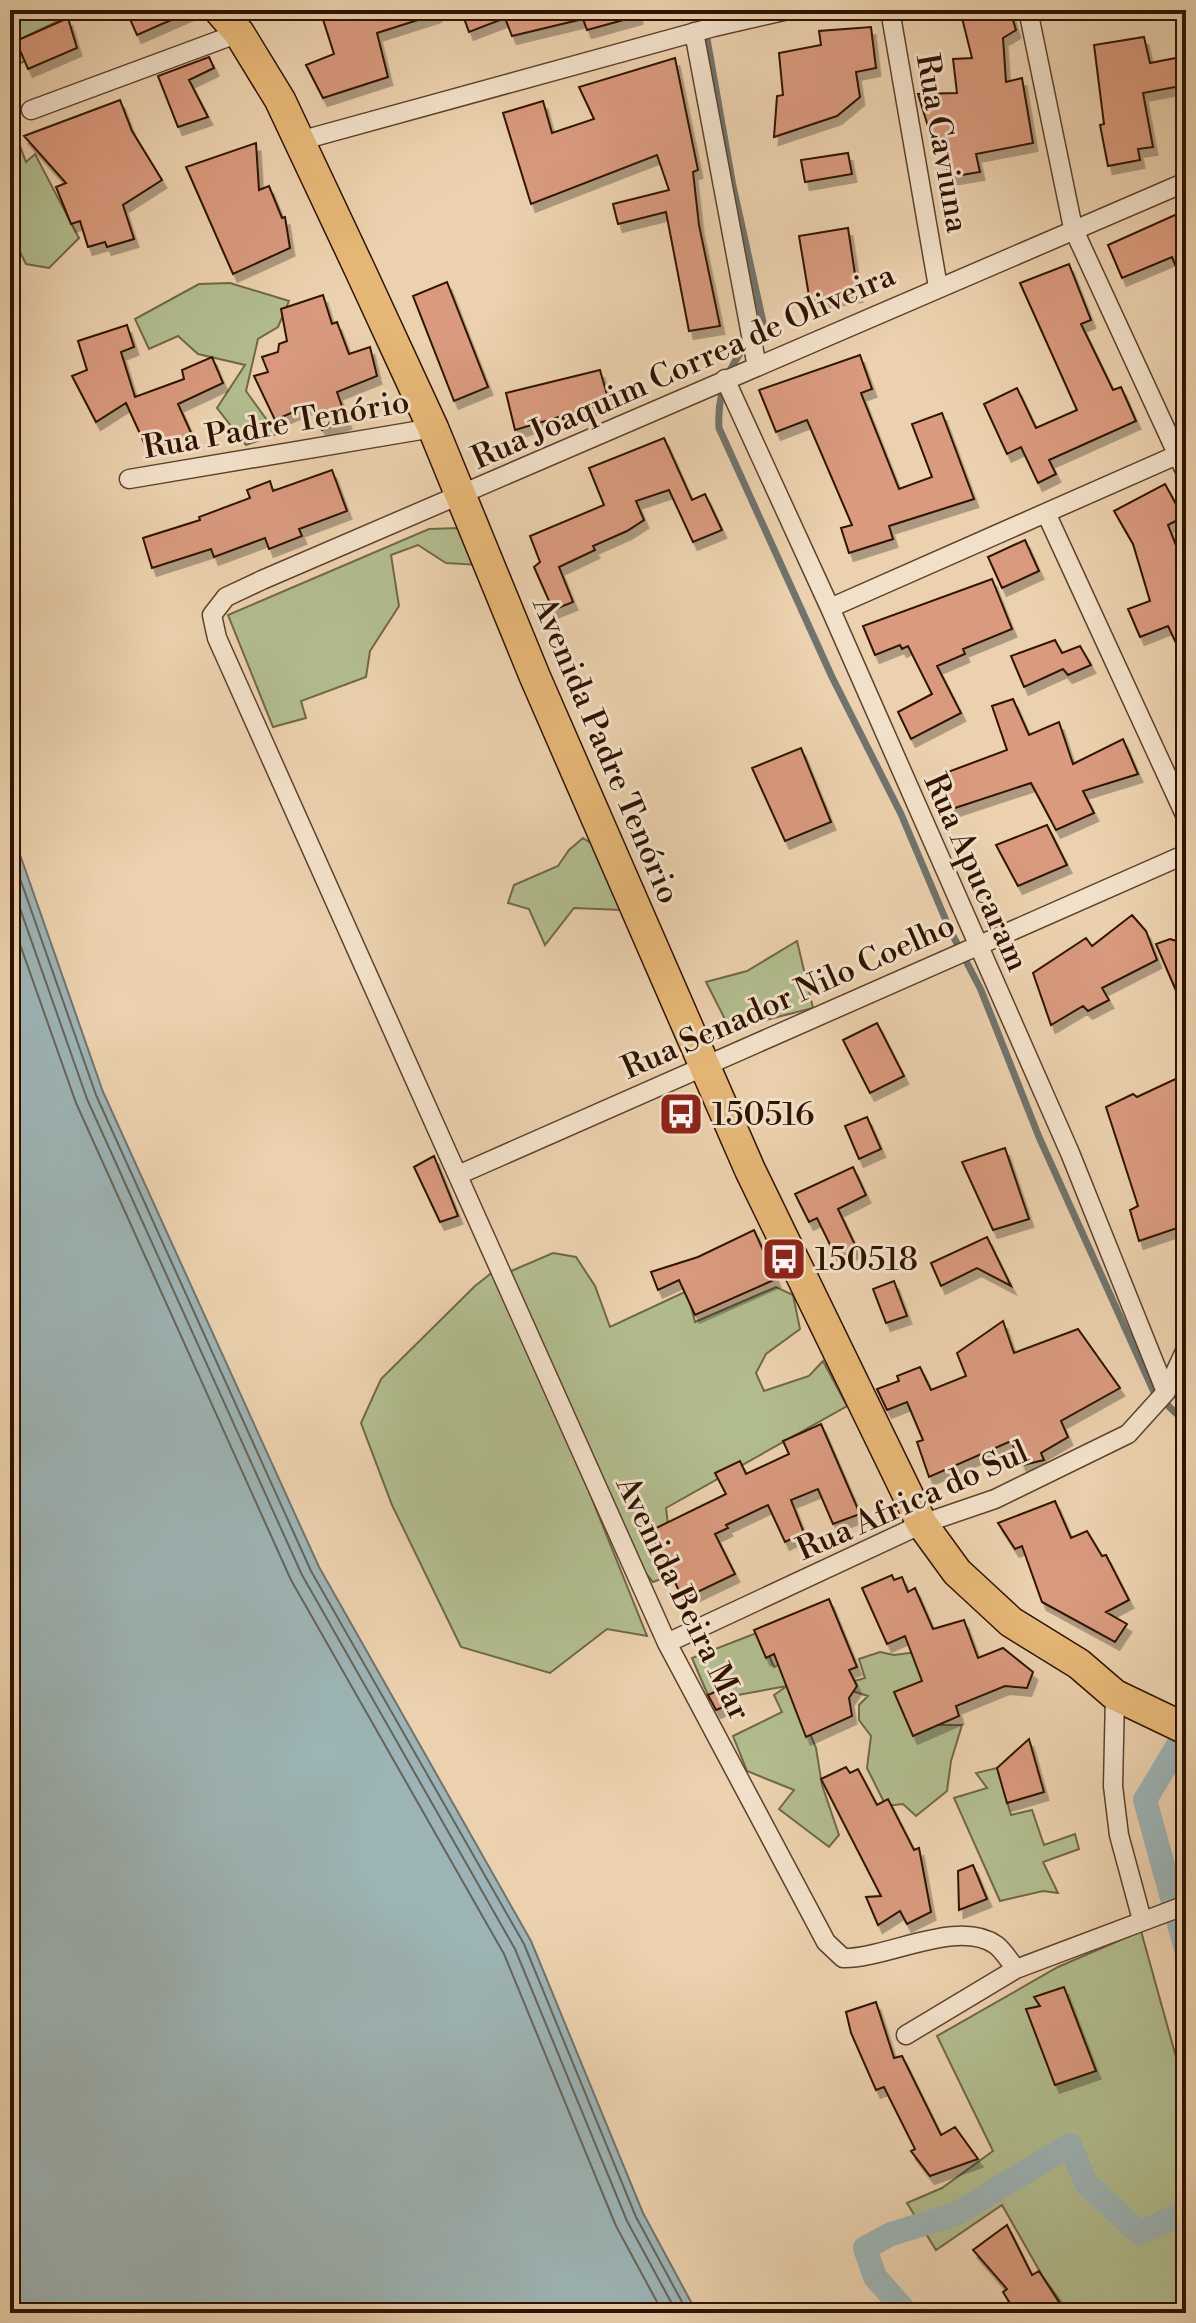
<svg xmlns="http://www.w3.org/2000/svg" width="1196" height="2323" font-family="'Libre Bodoni',serif">
<style>
.green{fill:#b2bd8e;stroke:#706847;stroke-width:2}
.water{fill:#9cb4b5;stroke:#70746d;stroke-width:2}
.lines{fill:none;stroke-linecap:round;stroke-linejoin:round}
.shore{stroke:#66645a;stroke-width:2}
.stream{stroke:#70746d;stroke-width:7}
.canal{stroke:#9cb4b5;stroke-width:24}
.building{fill:#d99a7d;stroke:#2f1300;stroke-width:2;filter:url(#shadow)}
.street-casing{stroke:#5e422b;stroke-width:21}
.primary-casing{stroke:#2f1300;stroke-width:33}
.street{stroke:#f2e1ca;stroke-width:18}
.primary{stroke:#e6b876;stroke-width:30}
.labels{text-anchor:middle;stroke-width:6;stroke-linejoin:round;paint-order:stroke}
.street-label{font-size:32px;fill:#2f1300;stroke:#f2e1ca}
.poi-label{font-size:32px;fill:#2f1300;stroke:#f2e1ca;text-anchor:start}
</style>
<defs>
<filter id="shadow"><feDropShadow dx="4.5" dy="8" stdDeviation="0" flood-color="#0004"/></filter>
</defs>
<rect width="100%" height="100%" fill="#ebd1ad"/>
<filter id="stains"><feTurbulence type="fractalNoise" baseFrequency=".0025" numOctaves="4"/><feColorMatrix values="0 0 0 0 .2 0 0 0 0 .09 0 0 0 0 .02 0 0 0 .5 -.17"/></filter>
<radialGradient id="worn" r=".72"><stop offset=".6" stop-color="#630" stop-opacity="0"/><stop offset="1" stop-color="#630" stop-opacity=".3"/></radialGradient>
<!-- green -->
<path class="green" d="M 10,10 L 72,10 L 73,14 L 16,41 L 25,61 L 10,68 Z
M 10,119 L 26,162 L 35,154 L 79,238 L 49,268 L 26,264 L 10,232 Z
M 230,283 L 289,301 L 278,327 L 258,339 L 246,391 L 277,434 L 246,445 L 217,408 L 245,365 L 198,354 L 178,336 L 149,349 L 135,319 L 199,284 Z
M 459,528 L 479,565 L 446,563 L 418,545 L 391,555 L 399,606 L 370,651 L 366,677 L 301,701 L 306,718 L 273,727 L 228,615 L 429,529 Z
M 583,838 L 597,847 L 621,910 L 574,908 L 545,945 L 529,909 L 508,903 L 514,885 L 558,866 L 569,850 Z
M 797,941 L 813,1008 L 730,1029 L 706,982 L 747,971 Z
M 553,1253 L 576,1257 L 595,1286 L 610,1327 L 687,1291 L 695,1322 L 776,1287 L 793,1295 L 800,1329 L 766,1354 L 756,1373 L 764,1391 L 809,1376 L 823,1361 L 847,1406 L 666,1508 L 674,1574 L 653,1582 L 641,1567 L 509,1272 Z
M 499,1267 L 647,1636 L 607,1629 L 550,1673 L 461,1647 L 392,1505 L 361,1423 L 381,1379 L 475,1286 Z
M 759,1632 L 774,1667 L 794,1656 L 800,1709 L 816,1748 L 822,1785 L 839,1835 L 829,1847 L 779,1809 L 794,1790 L 747,1771 L 733,1736 L 782,1712 L 774,1695 L 787,1686 L 710,1700 L 692,1658 Z
M 880,1652 L 894,1655 L 917,1652 L 929,1685 L 929,1725 L 962,1725 L 951,1761 L 947,1791 L 916,1816 L 903,1804 L 886,1806 L 867,1768 L 871,1736 L 859,1720 L 859,1705 L 868,1696 L 836,1686 L 865,1678 L 859,1659 Z
M 997,1768 L 1011,1815 L 1032,1810 L 1044,1845 L 1075,1834 L 1079,1849 L 1043,1862 L 1058,1893 L 1043,1891 L 1000,1901 L 954,1798 L 987,1788 L 976,1773 Z
M 1141,1931 L 1186,2093 L 1186,2313 L 1069,2313 L 1043,2277 L 1002,2205 L 936,2250 L 907,2203 L 942,2188 L 993,2151 L 937,2036 L 1058,1967 Z"/>
<!-- water -->
<path class="water" d="M 10,826 L 103,1092 L 319,1567 L 531,1941 L 643,2213 L 697,2313 L 10,2313 Z"/>
<g class="lines">
<!-- shore -->
<path class="shore" d="M 10,850 L 96,1095 L 311,1571 L 524,1944 L 636,2217 L 688,2313
M 10,880 L 87,1099 L 302,1575 L 515,1949 L 627,2221 L 677,2313
M 10,916 L 76,1103 L 291,1580 L 504,1954 L 616,2226 L 663,2313"/>
<!-- stream -->
<path class="stream" d="M 704,10 L 704,13
M 707,39 L 733,186 L 763,322 C 736,357 716,383 719,428 L 832,677 L 901,814 L 950,930 L 981,990 L 1039,1137 L 1154,1392 L 1186,1423"/>
<!-- canal -->
<path class="canal" d="M 1186,1732 L 1145,1800 L 1186,1949
M 907,2313 L 875,2277 L 865,2248 L 891,2234 L 956,2214 L 1070,2145 L 1086,2183 L 1139,2233 L 1186,2212"/>
</g>
<!-- building -->
<path class="building" d="M 126,10 L 194,10 L 137,35 Z
M 320,10 L 437,10 L 437,14 L 377,33 L 388,77 L 323,98 L 306,65 L 334,54 Z
M 461,10 L 637,10 L 638,16 L 587,30 L 583,19 L 512,36 L 505,18 L 469,32 Z
M 960,10 L 1010,10 L 1016,30 L 1003,38 L 1006,82 L 1022,78 L 1033,143 L 976,154 L 980,172 L 949,177 L 940,136 L 931,136 L 918,94 L 957,93 L 953,59 L 972,58 Z
M 68,18 L 77,48 L 28,69 L 16,41 Z
M 871,27 L 876,68 L 856,72 L 860,97 L 837,116 L 774,137 L 777,96 L 783,95 L 779,53 L 821,45 L 819,31 Z
M 1144,37 L 1150,63 L 1186,56 L 1186,85 L 1143,93 L 1153,147 L 1138,149 L 1140,160 L 1108,166 L 1100,125 L 1104,124 L 1094,45 Z
M 209,57 L 214,68 L 189,80 L 208,117 L 178,127 L 158,76 Z
M 675,58 L 698,170 L 693,172 L 699,225 L 720,326 L 689,331 L 666,212 L 618,224 L 613,204 L 669,190 L 657,155 L 531,204 L 503,113 L 543,101 L 552,133 L 594,119 L 579,87 Z
M 120,100 L 132,131 L 162,180 L 123,205 L 134,239 L 107,247 L 105,242 L 88,247 L 80,221 L 71,224 L 56,187 L 66,183 L 24,136 Z
M 256,143 L 259,190 L 269,186 L 282,218 L 285,217 L 290,248 L 233,274 L 186,167 Z
M 848,153 L 852,174 L 805,182 L 801,160 Z
M 1186,210 L 1186,290 L 1172,257 L 1122,278 L 1108,245 Z
M 848,228 L 858,294 L 810,302 L 799,236 Z
M 1069,264 L 1091,320 L 1081,324 L 1113,390 L 1121,387 L 1136,421 L 1049,460 L 1056,474 L 1038,483 L 1021,447 L 1007,454 L 984,404 L 1017,388 L 1036,428 L 1077,410 L 1020,283 Z
M 447,282 L 488,387 L 454,401 L 413,296 Z
M 323,295 L 332,324 L 337,322 L 349,354 L 370,347 L 377,376 L 337,392 L 347,421 L 322,430 L 312,404 L 275,420 L 254,376 L 268,372 L 262,357 L 278,352 L 279,344 L 287,341 L 281,309 Z
M 127,325 L 134,347 L 121,352 L 135,397 L 184,379 L 182,370 L 212,357 L 223,383 L 178,404 L 192,435 L 147,449 L 126,403 L 96,422 L 72,376 L 87,370 L 78,341 Z
M 860,355 L 872,389 L 861,393 L 899,489 L 932,477 L 912,424 L 942,413 L 974,499 L 889,526 L 893,539 L 849,553 L 841,528 L 852,525 L 807,420 L 776,432 L 759,390 Z
M 600,370 L 609,402 L 515,430 L 506,393 Z
M 664,438 L 692,500 L 705,494 L 722,530 L 693,542 L 669,490 L 636,501 L 644,520 L 627,531 L 593,546 L 595,550 L 559,567 L 573,602 L 553,610 L 534,567 L 540,562 L 530,536 L 604,505 L 589,468 Z
M 332,470 L 347,511 L 299,529 L 302,536 L 269,549 L 265,538 L 214,557 L 211,549 L 152,568 L 143,538 L 200,520 L 199,517 L 250,498 L 247,490 L 270,481 L 273,491 Z
M 1165,484 L 1183,517 L 1168,525 L 1186,571 L 1178,577 L 1186,598 L 1186,664 L 1168,626 L 1140,637 L 1128,609 L 1150,601 L 1133,544 L 1114,511 Z
M 1025,540 L 1039,571 L 1002,588 L 988,557 Z
M 992,579 L 1012,629 L 963,649 L 965,654 L 937,666 L 961,713 L 911,739 L 898,712 L 932,694 L 908,646 L 902,649 L 900,645 L 875,655 L 863,626 Z
M 1055,640 L 1062,653 L 1080,646 L 1091,665 L 1068,675 L 1063,669 L 1024,687 L 1011,656 Z
M 1013,699 L 1029,735 L 1059,722 L 1073,764 L 1123,739 L 1138,774 L 1083,791 L 1094,813 L 1056,830 L 1031,783 L 952,809 L 937,776 L 1007,750 L 992,706 Z
M 801,748 L 831,822 L 785,841 L 752,768 Z
M 1047,825 L 1067,865 L 1018,886 L 996,845 Z
M 1132,915 L 1146,931 L 1157,960 L 1102,988 L 1109,1000 L 1088,1011 L 1083,1006 L 1051,1025 L 1033,973 L 1086,938 L 1092,946 Z
M 1170,939 L 1186,944 L 1186,1014 L 1156,944 Z
M 877,1023 L 904,1076 L 870,1093 L 843,1040 Z
M 1186,1074 L 1186,1225 L 1139,1241 L 1130,1210 L 1138,1206 L 1106,1107 L 1133,1094 L 1137,1097 Z
M 867,1117 L 881,1149 L 859,1159 L 845,1126 Z
M 1005,1148 L 1029,1219 L 993,1230 L 962,1162 Z
M 434,1156 L 458,1216 L 440,1222 L 414,1167 Z
M 853,1167 L 866,1195 L 838,1209 L 857,1249 L 837,1259 L 817,1218 L 809,1222 L 795,1194 Z
M 754,1230 L 776,1279 L 695,1315 L 679,1280 L 658,1290 L 651,1272 L 698,1257 Z
M 987,1237 L 1011,1286 L 977,1268 L 941,1286 L 931,1263 Z
M 894,1281 L 907,1316 L 886,1323 L 873,1289 Z
M 1003,1321 L 1014,1353 L 1078,1329 L 1120,1388 L 1061,1421 L 1068,1437 L 1041,1453 L 1044,1460 L 1023,1465 L 1011,1441 L 929,1477 L 917,1442 L 923,1440 L 907,1402 L 887,1410 L 877,1389 L 899,1381 L 897,1376 L 920,1367 L 931,1390 L 966,1376 L 957,1353 Z
M 821,1424 L 860,1514 L 833,1524 L 818,1489 L 791,1500 L 804,1533 L 785,1542 L 768,1505 L 726,1525 L 728,1528 L 715,1534 L 735,1574 L 683,1599 L 650,1531 L 726,1494 L 715,1473 L 740,1461 L 746,1474 L 789,1454 L 783,1441 Z
M 1055,1501 L 1071,1538 L 1087,1531 L 1102,1556 L 1106,1555 L 1129,1600 L 1106,1612 L 1127,1624 L 1115,1642 L 1042,1602 L 1022,1546 L 1015,1549 L 998,1523 Z
M 892,1575 L 894,1580 L 902,1577 L 908,1592 L 915,1588 L 933,1629 L 964,1620 L 978,1658 L 1003,1648 L 1033,1672 L 1027,1688 L 1005,1686 L 956,1706 L 959,1716 L 913,1736 L 894,1692 L 922,1681 L 905,1636 L 887,1644 L 862,1588 Z
M 829,1599 L 857,1667 L 849,1670 L 857,1686 L 849,1698 L 852,1716 L 806,1737 L 774,1654 L 766,1658 L 754,1630 Z
M 719,1690 L 726,1706 L 716,1710 L 708,1695 Z
M 1029,1739 L 1044,1792 L 1007,1803 L 997,1768 Z
M 846,1767 L 850,1773 L 858,1769 L 877,1805 L 888,1799 L 914,1850 L 919,1848 L 931,1912 L 907,1924 L 900,1911 L 878,1925 L 866,1897 L 881,1896 L 821,1779 Z
M 973,1865 L 987,1899 L 959,1910 L 958,1871 Z
M 1064,1987 L 1096,2071 L 1055,2085 L 1026,2009 L 1040,2006 L 1034,1997 Z
M 876,2002 L 894,2058 L 902,2056 L 941,2135 L 955,2127 L 978,2159 L 930,2176 L 911,2151 L 915,2149 L 884,2087 L 876,2090 L 851,2033 L 846,2012 Z
M 1007,2225 L 1032,2275 L 1039,2271 L 1066,2313 L 1016,2313 L 1003,2292 L 1007,2289 L 973,2250 Z"/>
<g class="lines">
<!-- street casing -->
<g class="street-casing">
<path id="street" d="M 890,10 L 938,287
M 1028,10 L 1073,228 L 1186,473
M 694,32 L 757,367
M 31,110 L 239,33
M 299,141 L 714,27 L 788,10
M 725,379 L 830,608 L 1070,1153 L 1166,1392
M 129,479 L 433,428
M 1046,513 L 1186,817
M 830,608 L 1186,451
M 458,1175 L 1186,854
M 667,1643 L 922,1524 L 995,1499 L 1128,1434 L 1166,1392 L 1186,1349
M 1115,1695 L 1113,1786 L 1119,1835 L 1142,1920
M 1016,1969 C 1010,1962 1004,1951 996,1945 C 958,1918 886,1959 843,1958 L 826,1942 L 667,1643 L 217,638 L 212,615 L 226,597 L 262,580 L 1186,182
M 906,2035 L 1016,1969 L 1186,1905"/>
</g>
<!-- primary casing -->
<g class="primary-casing">
<path id="primary" d="M 219,10 L 239,33 L 280,100 L 360,270 L 433,428 L 535,677 L 750,1170 L 922,1524 L 957,1572 L 1011,1622 L 1079,1664 L 1115,1695 L 1186,1729"/>
</g>
<!-- street -->
<use href="#street" class="street"/>
<!-- primary -->
<use href="#primary" class="primary"/>
</g>
<!-- icons -->
<defs>
<g id="bus-square" transform="scale(2.3)"><rect x="-9" y="-9" width="18" height="18" rx="4" fill="#8f2418" stroke="#f2e1ca"/><path d="M-5-6H5V4H4V6H2V4H-2V6H-4V4H-5ZM-3.5-4V0h7V-4ZM-3.5 1.2v1.5H-2V1.2ZM2 1.2v1.5H3.5V1.2Z" fill="#fff"/></g>
</defs>
<g fill-rule="evenodd">
<use href="#bus-square" x="681" y="1114"/>
<use href="#bus-square" x="784" y="1259"/>
</g>
<g class="labels">
<!-- street labels -->
<g class="street-label">
<text transform="translate(943 143) rotate(80)" y="11">Rua Caviuna</text>
<text transform="translate(683 366) rotate(-24)" y="11">Rua Joaquim Correa de Oliveira</text>
<text transform="translate(276 424) rotate(-10)" y="11">Rua Padre Tenório</text>
<text transform="translate(607 750) rotate(67)" y="11">Avenida Padre Tenório</text>
<text transform="translate(977 872) rotate(66)" y="11">Rua Apucaram</text>
<text transform="translate(788 996) rotate(-24)" y="11">Rua Senador Nilo Coelho</text>
<text transform="translate(912 1500) rotate(-24)" y="11">Rua Africa do Sul</text>
<text transform="translate(684 1598) rotate(64)" y="11">Avenida Beira Mar</text>
</g>
<!-- poi labels -->
<g class="poi-label">
<text x="712" y="1125">150516</text>
<text x="815" y="1270">150518</text>
</g>
</g>
<!-- margin -->
<rect width="1196" height="2323" fill="none" stroke="#ebd1ad" stroke-width="40"/>
<rect x="12" y="12" width="1172" height="2299" fill="none" stroke="#2f1300" stroke-width="4"/>
<rect x="20" y="20" width="1156" height="2283" fill="none" stroke="#2f1300" stroke-width="2"/>
<rect width="100%" height="100%" filter="url(#stains)"/>
<rect width="100%" height="100%" fill="url(#worn)"/>
</svg>
